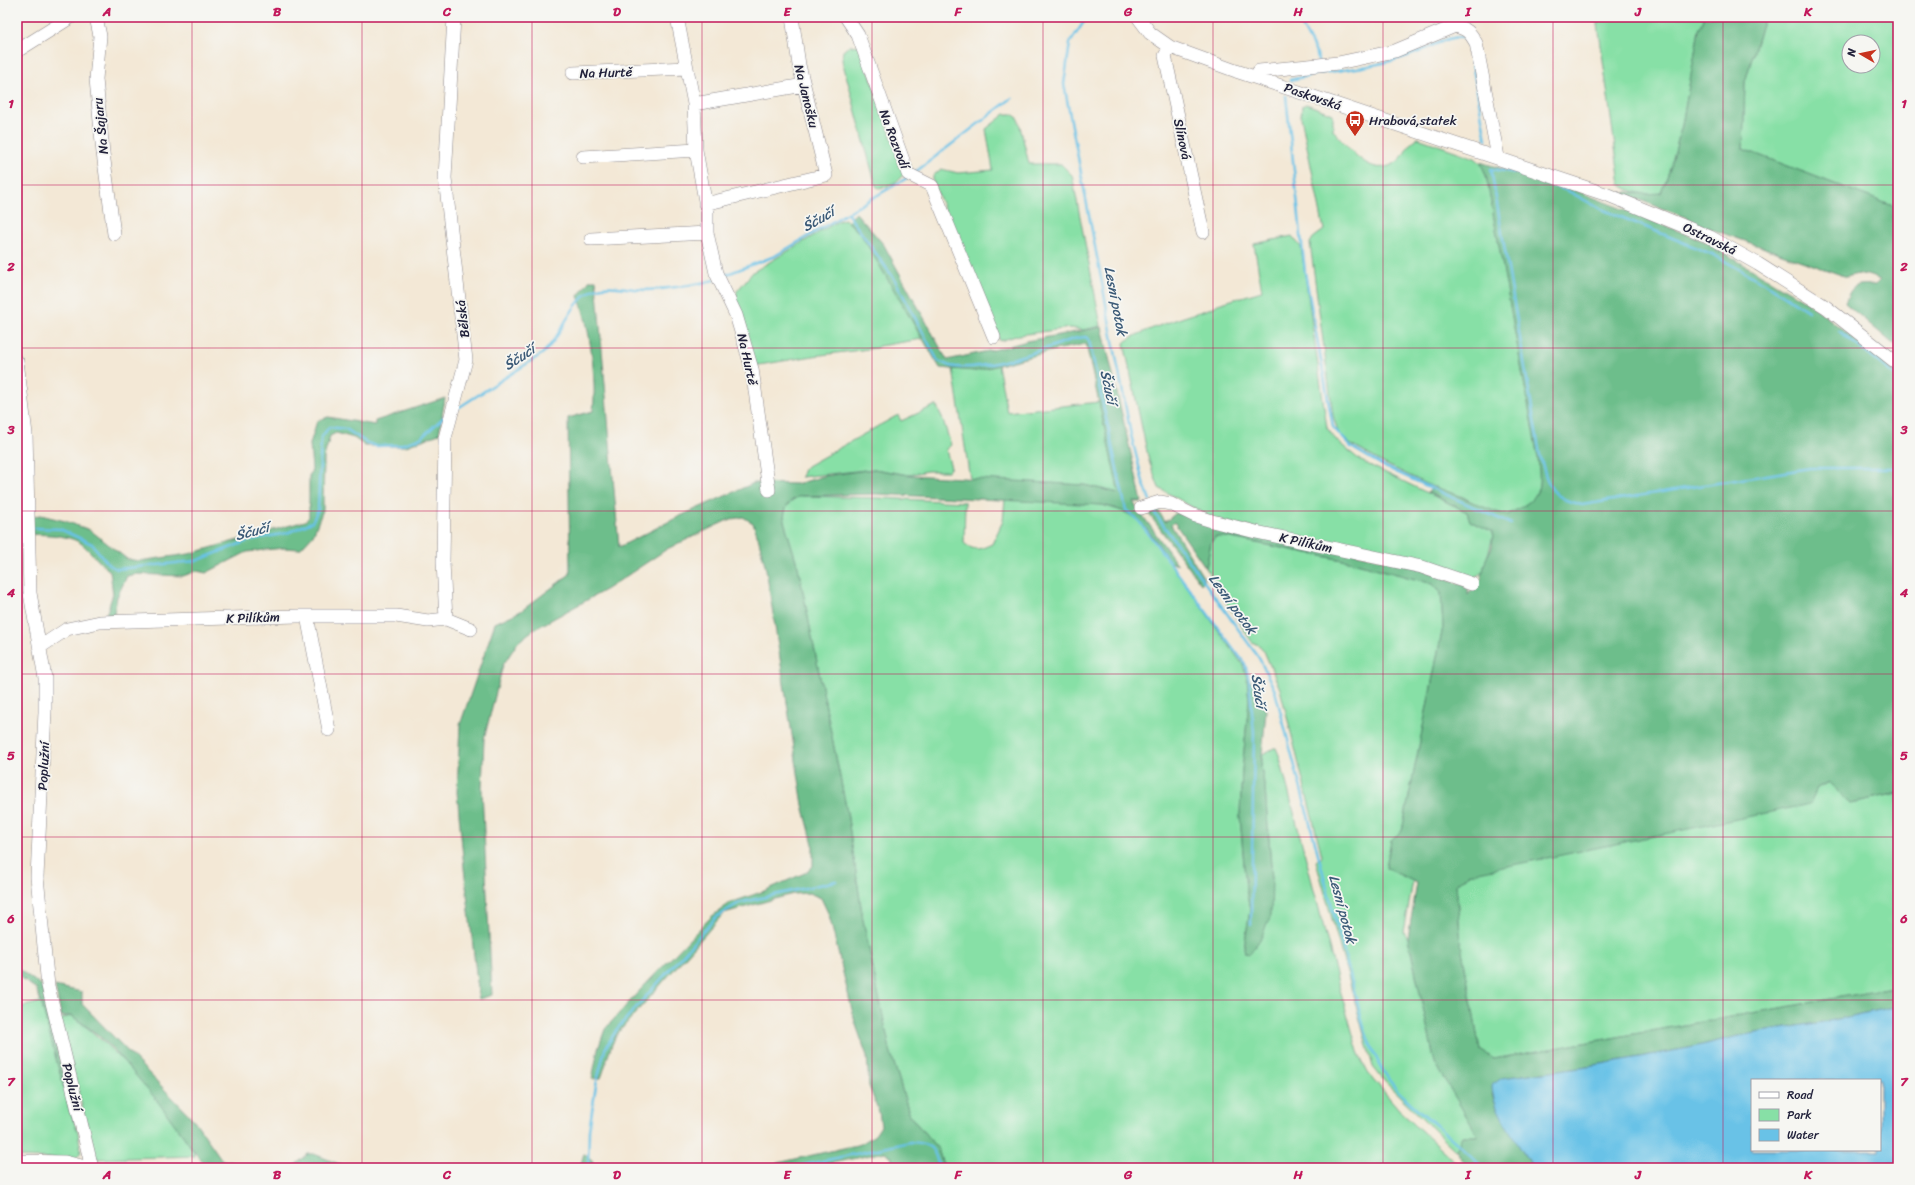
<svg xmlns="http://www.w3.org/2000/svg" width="1915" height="1185" font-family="Sriracha,sans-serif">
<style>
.green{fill:#87e0a6;stroke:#548170;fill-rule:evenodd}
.forest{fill:#6dbe8b;stroke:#487063}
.water{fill:#69c2e7;stroke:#467291;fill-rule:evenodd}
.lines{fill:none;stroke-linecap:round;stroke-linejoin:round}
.stream{stroke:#69c2e7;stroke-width:2.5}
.minor-casing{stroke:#8a8588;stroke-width:14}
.minor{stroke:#fff;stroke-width:13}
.grid{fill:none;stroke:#c2185b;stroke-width:1;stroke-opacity:0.55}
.labels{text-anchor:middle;stroke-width:3.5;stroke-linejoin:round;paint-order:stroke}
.street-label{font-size:13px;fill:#22223b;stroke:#f6f6f2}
.poi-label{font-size:13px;fill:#22223b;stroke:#f6f6f2;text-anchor:start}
.water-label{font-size:14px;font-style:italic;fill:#3b5a77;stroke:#f6f6f2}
.neatline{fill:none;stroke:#c2185b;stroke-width:1.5}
.grid-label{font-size:13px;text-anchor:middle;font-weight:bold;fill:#c2185b}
</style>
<rect width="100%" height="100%" fill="#f6f6f2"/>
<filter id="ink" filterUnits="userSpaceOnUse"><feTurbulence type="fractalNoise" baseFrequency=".025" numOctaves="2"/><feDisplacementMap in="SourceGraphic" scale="8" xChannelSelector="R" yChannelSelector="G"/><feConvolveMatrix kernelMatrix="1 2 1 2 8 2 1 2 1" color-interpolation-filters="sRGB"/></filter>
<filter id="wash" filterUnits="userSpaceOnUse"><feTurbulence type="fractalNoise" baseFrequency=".012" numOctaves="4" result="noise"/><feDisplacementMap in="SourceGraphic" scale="16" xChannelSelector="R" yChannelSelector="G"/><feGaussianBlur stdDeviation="0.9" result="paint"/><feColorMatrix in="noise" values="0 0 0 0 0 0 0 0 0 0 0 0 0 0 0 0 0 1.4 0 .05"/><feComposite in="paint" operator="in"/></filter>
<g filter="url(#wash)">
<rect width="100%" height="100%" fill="#f3e8d6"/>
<!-- green -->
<path class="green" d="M 1597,17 L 1705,17 L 1699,30 L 1682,125 L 1671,166 L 1661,193 C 1648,196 1630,193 1620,184 Z
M 1764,17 L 1898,17 L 1898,208 L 1743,149 L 1745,82 ZM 1849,42 L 1873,42 L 1873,66 L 1849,66 Z
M 860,45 L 904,174 L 896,182 L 880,189 L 876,186 L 842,60 L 843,51 L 849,46 Z
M 1306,104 L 1333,114 L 1333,130 C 1349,147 1371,182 1398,161 C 1407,154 1405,145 1418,138 L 1475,158 L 1482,164 L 1486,175 L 1538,458 C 1542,495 1539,498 1507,515 L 1487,510 L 1463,497 L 1431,486 L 1383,463 L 1350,444 L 1338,432 L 1333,416 L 1310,243 L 1313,238 L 1324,230 L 1301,117 L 1302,106 Z
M 1005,114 L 1012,114 L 1018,118 L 1029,164 L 1061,164 L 1072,175 L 1101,326 L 1083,330 L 1070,328 L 1019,335 L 1000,341 L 933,182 L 933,176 L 941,169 L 958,173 L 993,170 L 986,129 Z
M 845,219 L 862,236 L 889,280 L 922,339 L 879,346 L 876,348 L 813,356 L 753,366 L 735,302 L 737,291 L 753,272 L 838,221 Z
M 1292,236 L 1301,247 L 1327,428 L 1337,441 L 1361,461 L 1467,512 L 1470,521 L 1493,531 C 1492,547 1486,557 1483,572 L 1472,579 L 1454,574 L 1454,571 L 1213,519 L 1159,488 L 1149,461 L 1124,343 C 1132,333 1196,313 1212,308 L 1218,304 L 1262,291 L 1254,244 Z
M 998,365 L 1007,412 L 1099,402 L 1119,493 L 1084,485 L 970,479 L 953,369 L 976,371 Z
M 936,405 L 942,417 L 951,445 L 946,450 L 951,467 L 948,471 L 927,471 L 909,475 L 874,469 L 801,477 L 804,469 L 807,466 L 898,415 L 901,421 Z
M 801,496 L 878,498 L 965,502 L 964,543 C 974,552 981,549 992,544 L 1003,521 L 1005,499 L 1102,505 L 1126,512 L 1140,520 L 1243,665 L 1247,678 L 1249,701 L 1242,770 L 1240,815 L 1246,890 L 1250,910 L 1244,948 L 1272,879 L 1265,789 L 1261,767 L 1263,754 L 1274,748 L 1276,748 L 1279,755 L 1339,986 L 1359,1055 L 1368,1073 L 1403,1114 L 1462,1168 L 944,1168 L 938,1149 L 910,1116 L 890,1050 L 863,920 L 847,812 L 798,567 L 784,521 C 784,508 788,500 801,496 Z
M 1220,536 L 1353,562 L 1433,584 L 1441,593 L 1443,627 L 1402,831 L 1391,840 L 1386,868 L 1413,881 L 1404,932 L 1408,938 L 1435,1063 L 1479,1136 L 1462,1136 L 1456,1151 L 1385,1082 L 1373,1067 L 1316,861 L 1322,856 L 1280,689 L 1264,651 L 1260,646 L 1252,642 L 1226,602 L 1206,568 L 1211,542 L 1215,537 Z
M 1829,782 L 1851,803 L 1898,793 L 1898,987 L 1494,1059 L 1480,1050 L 1461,945 L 1456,884 L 1469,874 L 1817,788 Z
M 41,1002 L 71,1114 L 78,1132 L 81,1152 L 75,1159 L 17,1157 L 17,1008 Z
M 72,1016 C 121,1052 160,1100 194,1152 L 194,1156 L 96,1159 L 59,1019 Z"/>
<!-- forest -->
<path class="forest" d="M 1705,17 L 1764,17 L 1745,82 L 1743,149 L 1898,208 L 1898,348 L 1845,303 C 1852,284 1856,284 1875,285 L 1880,280 C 1867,274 1860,272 1847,277 L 1708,228 L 1685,217 L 1624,194 L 1627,192 L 1647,194 L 1661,193 L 1671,166 L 1682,125 L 1699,30 Z
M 1480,162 L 1577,191 L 1706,242 L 1813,306 L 1898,374 L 1898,793 L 1851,803 L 1828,782 L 1817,788 L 1810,804 L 1469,874 L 1456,884 L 1461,945 L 1480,1050 L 1494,1059 L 1898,987 L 1898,1006 L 1829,1021 L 1738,1036 L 1694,1047 L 1601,1064 L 1502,1078 L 1492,1094 L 1497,1107 L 1532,1168 L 1468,1168 L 1456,1151 L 1462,1136 L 1478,1136 L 1435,1063 L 1408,938 L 1417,883 L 1386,868 L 1391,840 L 1402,831 L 1443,627 L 1441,593 L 1433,584 L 1353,562 L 1228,537 L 1215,537 L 1211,542 L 1206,568 L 1174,522 L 1171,525 L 1205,580 L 1201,584 L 1149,514 L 1158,510 L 1165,522 L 1176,513 L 1420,568 L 1468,587 L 1468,595 L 1481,579 L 1486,559 L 1492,547 L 1493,532 L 1470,521 L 1467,512 L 1427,492 L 1435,487 C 1460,495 1481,508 1507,515 C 1539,498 1542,495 1538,458 L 1486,175 Z
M 856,213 L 884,245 L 947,360 L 1002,348 L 1027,341 L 1102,327 L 1142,502 L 1133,502 L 1178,565 L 1170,562 C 1149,531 1141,513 1102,505 L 876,494 L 801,496 C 788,500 784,508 784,521 L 798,567 L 847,812 L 863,920 L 890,1050 L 910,1116 L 938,1149 L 944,1168 L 894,1168 L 891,1156 L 885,1152 L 809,1168 L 756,1168 L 861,1144 L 875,1135 L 881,1126 L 879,1112 L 869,1086 L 867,1056 L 855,1022 L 829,915 L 821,898 L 809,893 L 793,894 L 724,913 L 617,1034 C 609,1048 607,1063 601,1078 L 592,1079 L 598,1049 L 605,1029 L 641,989 L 711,917 L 730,903 L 764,891 L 807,872 L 813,866 L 813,844 L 803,805 L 766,569 L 758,537 L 753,523 L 743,517 L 728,520 L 667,549 L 607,589 L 533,630 L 518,642 L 503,665 L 484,739 L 483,763 L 482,790 L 492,995 L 479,999 L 464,868 L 457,792 L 460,725 L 495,623 L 521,611 L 570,574 L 568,418 L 593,411 C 597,381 590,324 578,296 L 590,280 L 596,280 L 619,547 L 678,517 L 754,483 L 797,484 L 824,476 L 874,469 L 909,475 L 1084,485 L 1119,493 L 1086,344 L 1055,350 L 976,371 L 940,368 L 862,236 L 848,221 Z
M 445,398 L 439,434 L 406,446 L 365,446 L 354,438 L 336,433 L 330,436 L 324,457 L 323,510 L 313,535 L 300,549 L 284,548 L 247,552 L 206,573 L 197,571 L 183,576 L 136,574 L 127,576 L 117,597 L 114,614 L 106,615 L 113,594 L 110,571 C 100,564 93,554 83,545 C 70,533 34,534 17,535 L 17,519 L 41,515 L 65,521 L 90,530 L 127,559 L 139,561 L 189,554 L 305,521 L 309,517 L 309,477 L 312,469 L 310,444 L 317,421 L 328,417 L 375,425 L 375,421 Z
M 1247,678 L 1257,687 L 1266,711 L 1261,767 L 1265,789 L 1272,879 L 1271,915 L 1261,938 L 1250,954 L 1245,953 L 1244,948 L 1250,910 L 1246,890 L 1240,815 L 1242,770 L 1249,701 Z
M 17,968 L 42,986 L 75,1122 L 71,1115 L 41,1002 L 36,989 L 17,975 Z
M 55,986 L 82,992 L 82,1004 L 194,1120 L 222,1160 L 255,1168 L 207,1168 L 155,1098 L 114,1050 L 97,1034 L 72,1016 L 61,1016 Z
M 584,1153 L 593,1162 L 594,1168 L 580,1168 Z
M 308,1154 L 314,1154 L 349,1168 L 266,1168 L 293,1167 Z"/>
<!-- water -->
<path class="water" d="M 1898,1006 L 1898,1164 L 1881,1168 L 1532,1168 C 1521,1146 1491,1109 1492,1085 L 1502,1078 L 1601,1064 L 1694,1047 L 1738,1036 L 1829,1021 ZM 1752,1080 L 1880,1080 L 1880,1150 L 1752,1150 Z"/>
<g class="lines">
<!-- stream -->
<path class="stream" d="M 1087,17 L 1070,43 L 1064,84 L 1131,435 L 1143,482 L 1150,500
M 1297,17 L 1317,54 L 1318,61
M 1320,70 L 1321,73 C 1354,69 1390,64 1421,51 C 1433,46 1452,34 1465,38 L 1468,41 L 1486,140
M 1290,80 L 1321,73
M 1286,96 L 1305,272 L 1333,427 L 1351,447 L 1385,467 L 1511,524
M 914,173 L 1012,98
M 847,213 L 907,178
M 722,276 L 775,256 L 847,213 L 895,280 L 938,361 C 942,362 946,365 950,366 C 983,373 1045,348 1077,338 L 1086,337 L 1089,340 L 1126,510 L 1139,521 L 1245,664 L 1249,680 L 1254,732 L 1251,925
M 1808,311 L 1771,287 L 1714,255 L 1599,208 L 1568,191 L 1517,173 L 1491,169 L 1540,455 C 1548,485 1549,498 1582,505 L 1810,468 L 1898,468
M 1839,331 L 1898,378
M 458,408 L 542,354 C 563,336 568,304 593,290 C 608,282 629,290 645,290 C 659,290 701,284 714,280
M 1153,508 L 1156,515 L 1259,658 L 1275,691 L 1364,1028 C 1372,1050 1382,1074 1399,1092 C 1426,1119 1457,1140 1483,1168
M 33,528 L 60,529 L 92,544 L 109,565 L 117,569 L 196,561 L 250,540 L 287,533 L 312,522 L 318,510 L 321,438 L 329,427 L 346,429 L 367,443 L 376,446 L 400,445 L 421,438 L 445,416
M 17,529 L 24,528
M 588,1168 L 589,1130 L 596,1085 L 605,1049 L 617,1029 L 716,917 L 739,903 L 836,881
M 790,1168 L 910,1142 C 931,1143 935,1148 939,1168"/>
</g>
</g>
<g filter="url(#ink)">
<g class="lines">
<!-- minor casing -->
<g class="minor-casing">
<path id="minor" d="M 96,17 L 100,36 L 96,79 L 103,153 L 114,234
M 677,17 L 694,104 L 696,150 L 707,212 L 707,233 L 716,273 L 736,315 L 752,369 L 769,490
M 846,17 L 858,35 L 908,174 L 932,186 L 994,337
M 1138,17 L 1150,33 L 1170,47 L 1236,71 L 1608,195 L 1710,237 L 1758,264 L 1826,307 L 1898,364
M 1170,47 L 1165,56 L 1203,232
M 17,51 L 71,17
M 573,73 L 687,68
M 1255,77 L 1259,71 L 1338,63 L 1395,51 L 1455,26 C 1467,29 1470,32 1476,43 L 1498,157
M 694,104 L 804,85
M 583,157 L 696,150
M 705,204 L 826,175 L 799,65 L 792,17
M 591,239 L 707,233
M 17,361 L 26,434 L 30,593 L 45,678 L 45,712 L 37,877 L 48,986 L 92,1168
M 1141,508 L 1160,502 L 1171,504 L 1193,515 L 1212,521 L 1256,532 L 1422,567 L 1472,584
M 307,616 L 329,730
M 446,619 L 443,562 L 445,438 L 466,360 L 445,178 L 454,17
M 40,647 L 67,629 L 100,622 L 297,616 L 396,616 L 428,621 L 446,619 L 471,629
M 17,1161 L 65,1162 L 90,1168"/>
</g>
<!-- minor -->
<use href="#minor" class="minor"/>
</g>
</g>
<!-- grid -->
<path class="grid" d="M 192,17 L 192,1168M 362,17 L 362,1168M 532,17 L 532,1168M 702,17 L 702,1168M 872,17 L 872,1168M 1043,17 L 1043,1168M 1213,17 L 1213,1168M 1383,17 L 1383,1168M 1553,17 L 1553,1168M 1723,17 L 1723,1168M 17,185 L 1898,185M 17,348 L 1898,348M 17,511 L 1898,511M 17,674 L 1898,674M 17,837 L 1898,837M 17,1000 L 1898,1000"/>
<!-- icons -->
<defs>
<g id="bus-pin" transform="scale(1)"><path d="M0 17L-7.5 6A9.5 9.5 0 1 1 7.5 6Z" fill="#c8321e" stroke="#f6f6f2"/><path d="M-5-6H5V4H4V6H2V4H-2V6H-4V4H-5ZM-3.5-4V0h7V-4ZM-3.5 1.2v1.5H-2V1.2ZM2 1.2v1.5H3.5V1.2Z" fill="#fff"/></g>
</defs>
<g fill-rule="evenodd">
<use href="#bus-pin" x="1355" y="120"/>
</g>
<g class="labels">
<!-- street labels -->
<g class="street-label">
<text transform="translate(606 72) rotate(-2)" y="5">Na Hurtě</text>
<text transform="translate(807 96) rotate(76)" y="5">Na Janošku</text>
<text transform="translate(1313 96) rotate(19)" y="5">Paskovská</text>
<text transform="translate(100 126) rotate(-96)" y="5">Na Šajaru</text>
<text transform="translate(895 139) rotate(69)" y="5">Na Rozvodí</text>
<text transform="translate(1183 139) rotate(78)" y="5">Slínová</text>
<text transform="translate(1710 238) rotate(26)" y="5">Ostravská</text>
<text transform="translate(462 319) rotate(-97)" y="5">Bělská</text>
<text transform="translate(748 359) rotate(77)" y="5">Na Hurtě</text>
<text transform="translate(1306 542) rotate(12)" y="5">K Pilíkům</text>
<text transform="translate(253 617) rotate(-2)" y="5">K Pilíkům</text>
<text transform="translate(43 766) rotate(-87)" y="5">Poplužní</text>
<text transform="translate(73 1087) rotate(76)" y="5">Poplužní</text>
</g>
<!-- poi labels -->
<g class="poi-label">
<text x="1369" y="125">Hrabová,statek</text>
</g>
<!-- water labels -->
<g class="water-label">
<text transform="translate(818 219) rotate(-30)" y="5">Ščučí</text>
<text transform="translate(1116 301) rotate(79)" y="5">Lesní potok</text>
<text transform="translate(519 357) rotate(-33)" y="5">Ščučí</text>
<text transform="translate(1109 387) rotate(78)" y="5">Ščučí</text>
<text transform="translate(252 531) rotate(-15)" y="5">Ščučí</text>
<text transform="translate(1233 604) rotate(54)" y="5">Lesní potok</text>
<text transform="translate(1259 691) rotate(82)" y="5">Ščučí</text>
<text transform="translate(1343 909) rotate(75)" y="5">Lesní potok</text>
</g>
</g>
<!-- margin -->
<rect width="1915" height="1185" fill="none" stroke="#f6f6f2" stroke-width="44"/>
<!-- legend -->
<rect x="1751" y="1079" width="130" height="72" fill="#f6f6f2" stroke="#a1a1a9"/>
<rect x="1759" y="1092" width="20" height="6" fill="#ffffff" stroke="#a1a1a9"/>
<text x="1787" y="1099" font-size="12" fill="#22223b">Road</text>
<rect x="1759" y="1109" width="20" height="12" fill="#87e0a6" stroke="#a1a1a9"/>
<text x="1787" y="1119" font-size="12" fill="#22223b">Park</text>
<rect x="1759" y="1129" width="20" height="12" fill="#69c2e7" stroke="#a1a1a9"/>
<text x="1787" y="1139" font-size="12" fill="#22223b">Water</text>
<!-- north arrow -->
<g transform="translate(1861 54) rotate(279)"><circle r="19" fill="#f6f6f2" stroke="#a1a1a9"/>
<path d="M0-3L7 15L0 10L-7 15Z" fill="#c8321e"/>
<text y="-6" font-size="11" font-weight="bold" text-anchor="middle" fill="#22223b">N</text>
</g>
<rect x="22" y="22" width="1871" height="1141" class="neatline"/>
<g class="grid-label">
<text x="107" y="16">A</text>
<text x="277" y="16">B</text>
<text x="447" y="16">C</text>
<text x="617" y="16">D</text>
<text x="787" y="16">E</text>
<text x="958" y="16">F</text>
<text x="1128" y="16">G</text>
<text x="1298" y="16">H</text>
<text x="1468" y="16">I</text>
<text x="1638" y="16">J</text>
<text x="1808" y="16">K</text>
<text x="11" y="108">1</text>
<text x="1904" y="108">1</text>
<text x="11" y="271">2</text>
<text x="1904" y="271">2</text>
<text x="11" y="434">3</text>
<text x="1904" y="434">3</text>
<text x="11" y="597">4</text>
<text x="1904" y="597">4</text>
<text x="11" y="760">5</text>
<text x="1904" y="760">5</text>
<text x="11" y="923">6</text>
<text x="1904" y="923">6</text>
<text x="11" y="1086">7</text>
<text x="1904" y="1086">7</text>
<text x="107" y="1179">A</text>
<text x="277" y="1179">B</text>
<text x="447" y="1179">C</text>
<text x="617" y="1179">D</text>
<text x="787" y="1179">E</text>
<text x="958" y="1179">F</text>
<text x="1128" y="1179">G</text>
<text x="1298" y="1179">H</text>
<text x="1468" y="1179">I</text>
<text x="1638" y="1179">J</text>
<text x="1808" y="1179">K</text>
</g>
</svg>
